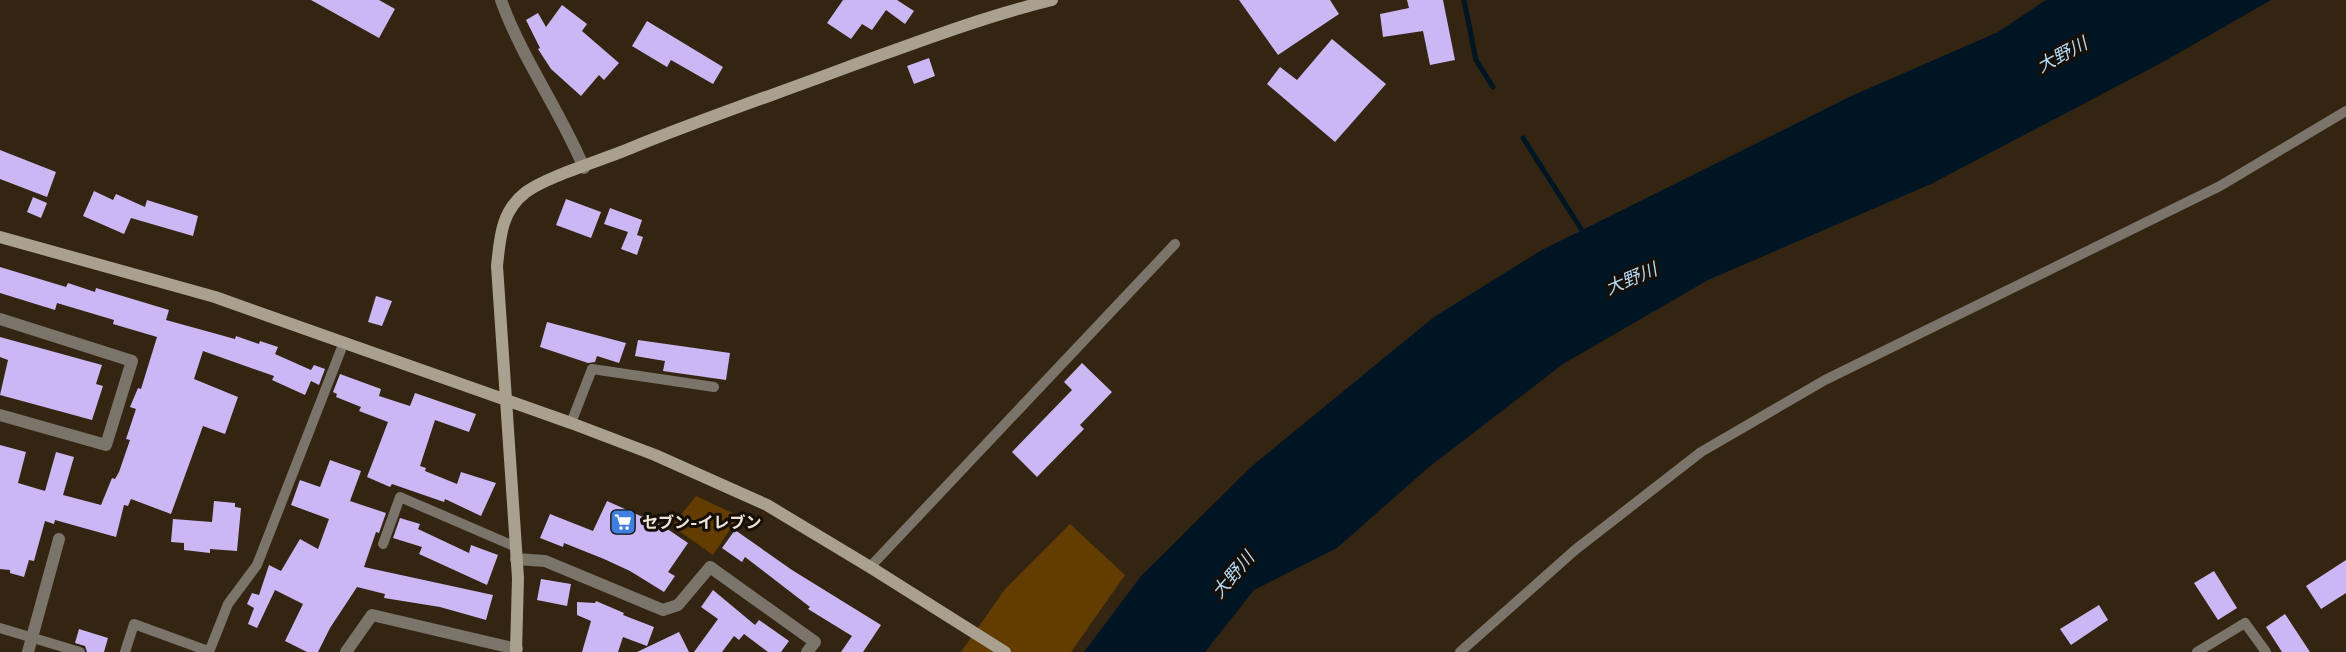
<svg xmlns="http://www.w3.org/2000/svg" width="2346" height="652" font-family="'Roboto Serif','Noto Sans JP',serif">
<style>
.green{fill:#633c00}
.water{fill:#001524}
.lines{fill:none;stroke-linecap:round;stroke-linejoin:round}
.stream{stroke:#001524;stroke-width:5}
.building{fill:#cbb7f4}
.lane{stroke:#7a746a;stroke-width:10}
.street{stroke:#7a746a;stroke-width:12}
.secondary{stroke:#a9a08f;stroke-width:12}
.labels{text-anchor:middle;stroke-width:6;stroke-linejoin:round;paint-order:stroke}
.poi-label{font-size:16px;font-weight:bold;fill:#ede3d8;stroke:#160f08;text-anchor:start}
.water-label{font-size:18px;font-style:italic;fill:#b3d9f5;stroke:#160f08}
</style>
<rect width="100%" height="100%" fill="#342512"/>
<!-- green -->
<path class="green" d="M 696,496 L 739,516 L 713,555 L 672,526 Z
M 1070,524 L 1125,575 L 1071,652 L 961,652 L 1005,589 Z"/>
<!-- water -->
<path class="water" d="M 2046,0 L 2271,0 L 2163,62 L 1931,184 L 1708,280 L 1563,364 L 1429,467 L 1337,548 L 1254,590 L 1205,652 L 1084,652 L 1141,576 L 1252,466 L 1434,317 L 1540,251 L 1849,97 L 1998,32 Z"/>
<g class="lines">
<!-- stream -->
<path class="stream" d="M 1464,0 L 1476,60 L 1493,87
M 1523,138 L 1585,235"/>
</g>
<!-- building -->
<path class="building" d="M 311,0 L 379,0 L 395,9 L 379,38 Z
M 843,0 L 897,0 L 914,11 L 905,24 L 886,10 L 872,30 L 862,24 L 851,39 L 827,23 Z
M 1239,0 L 1330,0 L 1339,14 L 1278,55 Z
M 1407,0 L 1443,0 L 1455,60 L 1430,65 L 1423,31 L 1383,37 L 1380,14 L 1409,8 Z
M 562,5 L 587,24 L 582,31 L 619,63 L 604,80 L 599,75 L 581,96 L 551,69 L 538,49 L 540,48 L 526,20 L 538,13 L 546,27 Z
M 647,21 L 723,67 L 713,84 L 671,60 L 667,67 L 632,46 Z
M 1332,39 L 1386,84 L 1335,142 L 1267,84 L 1280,67 L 1297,80 Z
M 929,58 L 935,76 L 914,84 L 907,66 Z
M 0,150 L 56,172 L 47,197 L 0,179 Z
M 94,191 L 113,200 L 116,194 L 145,207 L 147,200 L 198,216 L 193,236 L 131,218 L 124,234 L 83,216 Z
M 33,197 L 47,203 L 41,218 L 27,212 Z
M 566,199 L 601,212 L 591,238 L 556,225 Z
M 610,208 L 642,220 L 637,235 L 643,237 L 637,255 L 621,249 L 628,232 L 604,224 Z
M 0,267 L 66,287 L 68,283 L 95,292 L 96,288 L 169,310 L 166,320 L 235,339 L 236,336 L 259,344 L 260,341 L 278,347 L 275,354 L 311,370 L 314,365 L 325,369 L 319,385 L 311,381 L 305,395 L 272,380 L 274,376 L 203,351 L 194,379 L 238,397 L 225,434 L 203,426 L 171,514 L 131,499 L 128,506 L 124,505 L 116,537 L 55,520 L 54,524 L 45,521 L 34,561 L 29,560 L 24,577 L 10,573 L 10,570 L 0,569 L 0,445 L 26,452 L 18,483 L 45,491 L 56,452 L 74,457 L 63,495 L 101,505 L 112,478 L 115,479 L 119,472 L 130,440 L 126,439 L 136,409 L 130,407 L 138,388 L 141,389 L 157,337 L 113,324 L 114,320 L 57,303 L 55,310 L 0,293 Z
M 376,296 L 392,301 L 382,326 L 368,322 Z
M 547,322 L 626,343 L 619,363 L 597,356 L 595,362 L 588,363 L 540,347 Z
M 0,337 L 102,365 L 96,384 L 103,386 L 92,420 L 0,395 L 8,360 L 0,357 Z
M 638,340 L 730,353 L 726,380 L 663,371 L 665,361 L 635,356 Z
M 1082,363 L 1112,392 L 1080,425 L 1084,429 L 1037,477 L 1012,452 L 1072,390 L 1064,382 Z
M 340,374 L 381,389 L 379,396 L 410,406 L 415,393 L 476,414 L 469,432 L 435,420 L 420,466 L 426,468 L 425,471 L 457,484 L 461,472 L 496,483 L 481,516 L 445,499 L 444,502 L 392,484 L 390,487 L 367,477 L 388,422 L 359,411 L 361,407 L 336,397 L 337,394 L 333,392 Z
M 330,460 L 361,471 L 350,501 L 386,513 L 379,533 L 376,532 L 364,567 L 493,595 L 486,620 L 440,607 L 384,598 L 385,594 L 357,587 L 330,628 L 318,652 L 307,652 L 285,641 L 303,604 L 275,590 L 257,628 L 248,624 L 254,608 L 247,604 L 252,593 L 259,595 L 269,565 L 281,571 L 300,539 L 318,549 L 329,519 L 291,505 L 300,480 L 320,487 Z
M 214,501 L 235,503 L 235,507 L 241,508 L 237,551 L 210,549 L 210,553 L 184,550 L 184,543 L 171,542 L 173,519 L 212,522 Z
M 607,501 L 663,526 L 688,543 L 668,572 L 675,576 L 664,592 L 630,571 L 604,559 L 564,543 L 563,547 L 540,538 L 550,514 L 593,531 Z
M 400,518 L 420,524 L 418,529 L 469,553 L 471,545 L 498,555 L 487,585 L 419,554 L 422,547 L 393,538 Z
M 735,530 L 792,570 L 881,625 L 863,652 L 841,652 L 852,636 L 808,609 L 810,607 L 745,557 L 742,562 L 722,548 Z
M 2346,560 L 2346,593 L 2321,609 L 2306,586 Z
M 2214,571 L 2237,608 L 2218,620 L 2194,583 Z
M 541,579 L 571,584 L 567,606 L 537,600 Z
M 713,590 L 755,625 L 759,620 L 789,641 L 781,652 L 768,652 L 744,634 L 739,640 L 734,636 L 722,652 L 694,652 L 718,619 L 701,607 Z
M 596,601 L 624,613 L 623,615 L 654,627 L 647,646 L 623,637 L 618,652 L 582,652 L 591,621 L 577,615 L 577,602 L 595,603 Z
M 2099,605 L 2108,620 L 2071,645 L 2060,629 Z
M 2285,614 L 2310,652 L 2282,652 L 2266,627 Z
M 79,629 L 108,638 L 104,652 L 87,652 L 85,646 L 75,643 Z
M 679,632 L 689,652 L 637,652 Z"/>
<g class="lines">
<!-- lane -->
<path class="lane" d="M 571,423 L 592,369 L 714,387
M 383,544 L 400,497 L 516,547
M 870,567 L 1175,244
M 0,628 L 80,652
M 125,652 L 134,624 L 208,651
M 209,652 L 228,604 L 257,565 L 344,342
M 1460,652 L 1575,550 L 1701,452 L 1825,380 L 2220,186 L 2346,111
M 2197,652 L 2245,623 L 2266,652"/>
<!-- street -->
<path class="street" d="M 501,0 C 522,59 560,110 584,168
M 0,319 L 132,361 L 106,445 L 0,415
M 516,559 L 545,561 L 663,610 L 678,605 L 710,567 L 815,642 L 807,652
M 28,652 L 59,539
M 346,652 L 372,615 L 517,649"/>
<!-- secondary -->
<path class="secondary" d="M 0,237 L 215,297 L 571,423 L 655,455 L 767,505 L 870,567 L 1005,652
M 516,652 L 518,578 L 497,266 C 500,238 501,211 526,192 C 548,176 603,160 631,148 C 702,119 776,94 848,67 C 915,43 982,17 1052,0"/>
</g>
<!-- icons -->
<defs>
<g id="supermarket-square" transform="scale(1.35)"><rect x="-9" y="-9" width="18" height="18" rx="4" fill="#3f7fe0" stroke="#160f08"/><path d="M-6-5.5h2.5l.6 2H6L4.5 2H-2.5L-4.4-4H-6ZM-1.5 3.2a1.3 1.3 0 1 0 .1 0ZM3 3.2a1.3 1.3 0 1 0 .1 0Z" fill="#fff"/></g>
</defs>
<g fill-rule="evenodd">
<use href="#supermarket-square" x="623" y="522"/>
</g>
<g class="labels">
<!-- poi labels -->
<g class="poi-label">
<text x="642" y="528">セブン-イレブン</text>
</g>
<!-- water labels -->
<g class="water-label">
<text transform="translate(2062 55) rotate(-28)" y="6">大野川</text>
<text transform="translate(1631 279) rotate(-23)" y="6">大野川</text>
<text transform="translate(1233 575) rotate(-50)" y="6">大野川</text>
</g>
</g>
</svg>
